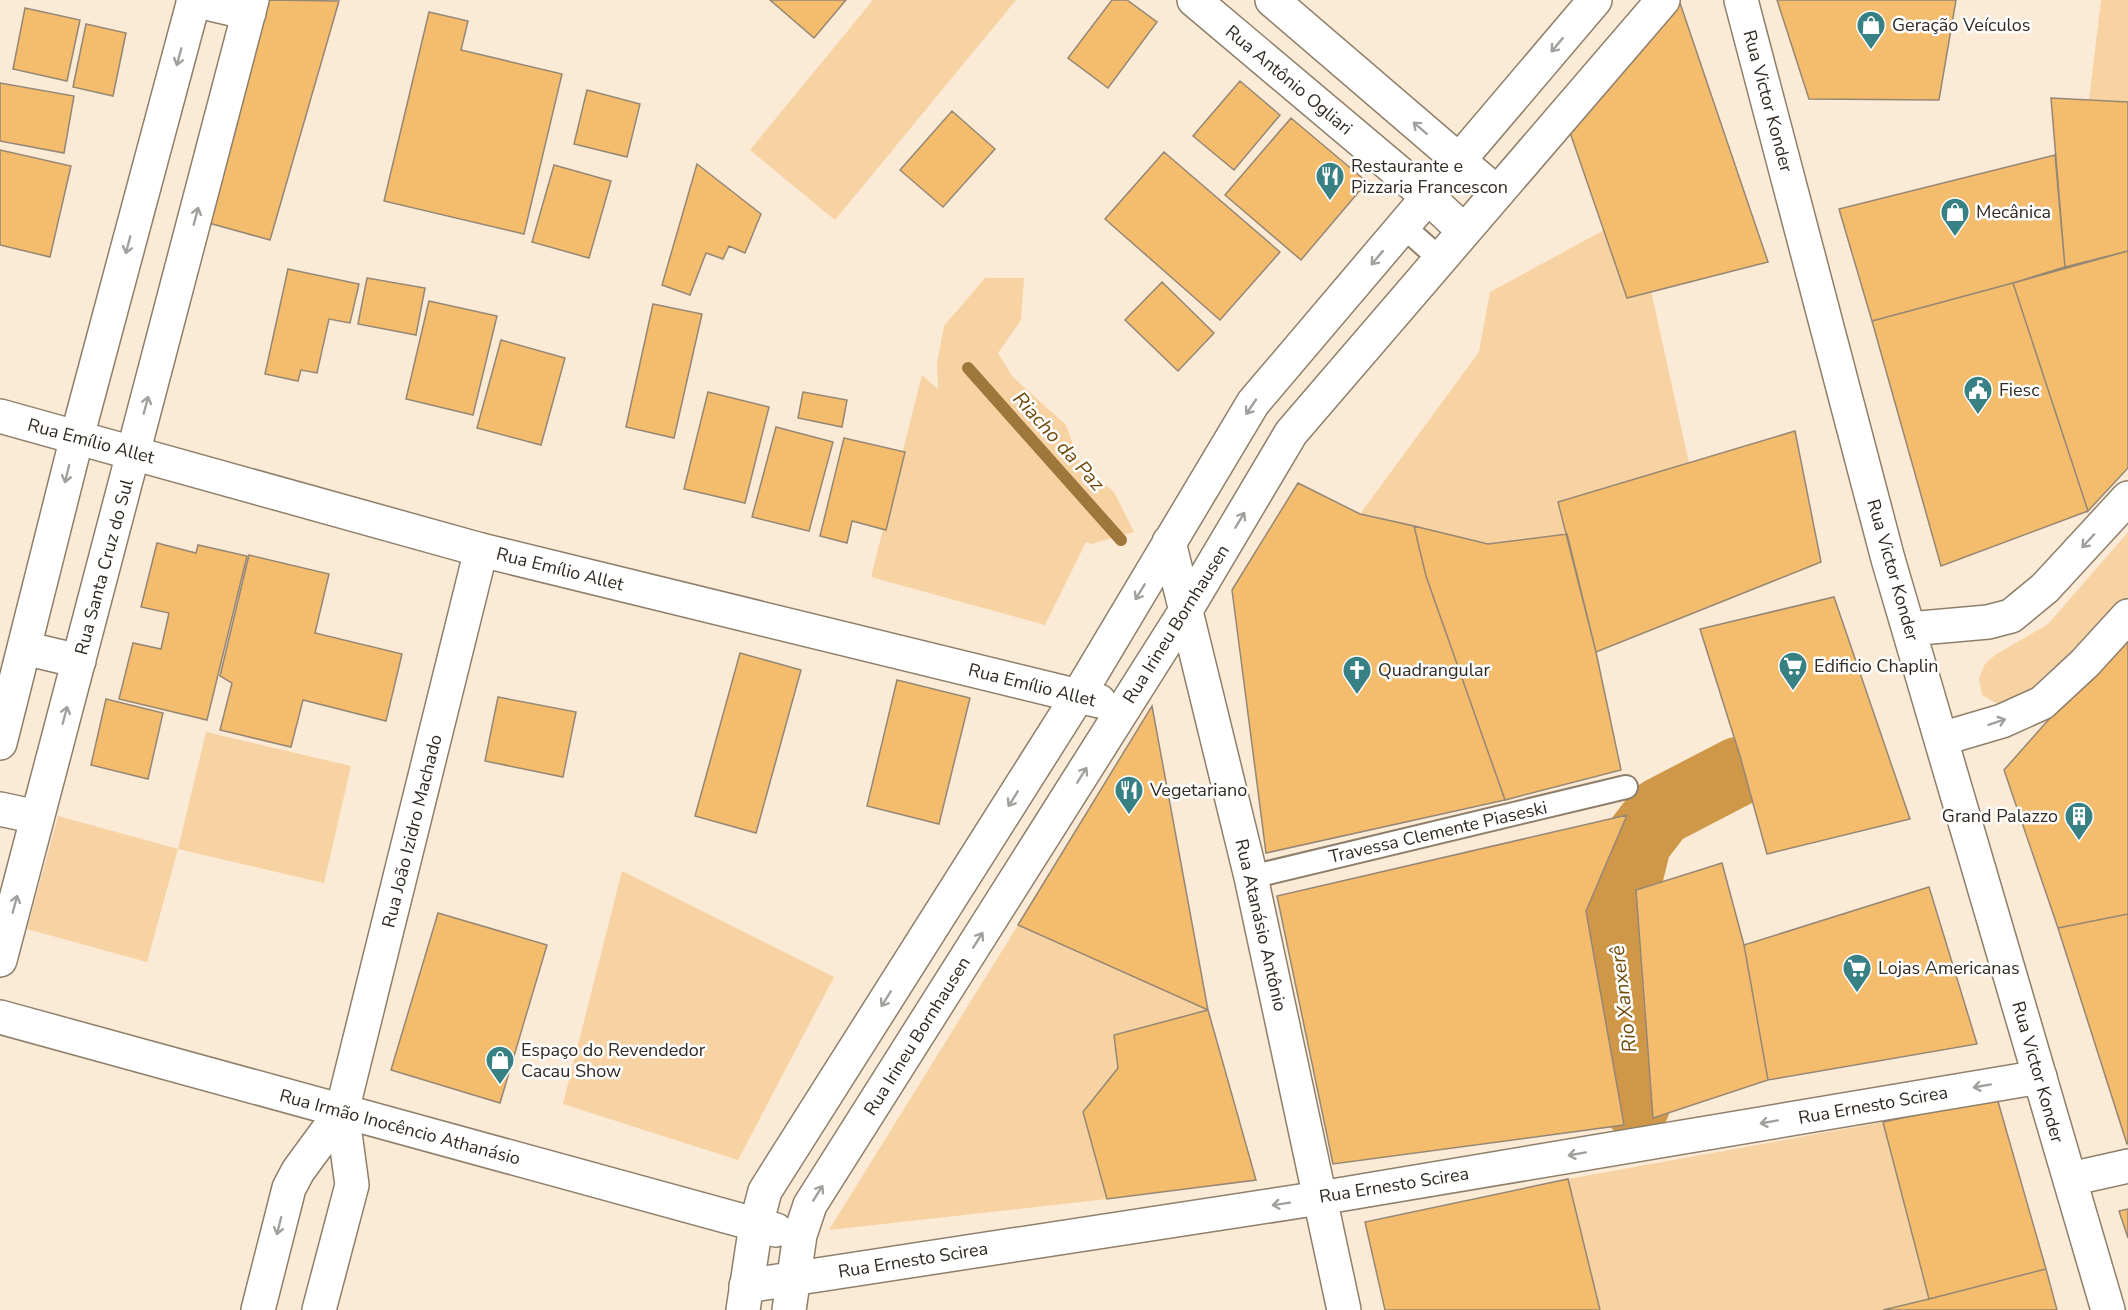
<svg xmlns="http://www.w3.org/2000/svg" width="2128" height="1310" font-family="'Nunito Sans',sans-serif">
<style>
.green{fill:#f7d3a4}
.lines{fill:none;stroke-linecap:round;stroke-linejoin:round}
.stream{stroke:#9f773d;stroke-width:12}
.river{stroke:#ce9848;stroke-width:69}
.building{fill:#f4bc6d;stroke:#968774;stroke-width:1.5}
.lane-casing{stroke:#8e7f6b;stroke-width:26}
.street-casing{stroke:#8e7f6b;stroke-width:36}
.secondary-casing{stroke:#8e7f6b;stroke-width:36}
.lane{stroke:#fff;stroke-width:22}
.street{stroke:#fff;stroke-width:33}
.secondary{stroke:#fff;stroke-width:33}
.oneway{stroke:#a2a09c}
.labels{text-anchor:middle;stroke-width:5;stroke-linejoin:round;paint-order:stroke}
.poi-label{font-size:18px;fill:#312b22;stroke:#fff;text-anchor:start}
.street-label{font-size:18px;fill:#312b22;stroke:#fff}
.water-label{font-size:20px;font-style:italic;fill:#6f4a0b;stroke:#fff}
</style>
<rect width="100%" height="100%" fill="#fbead5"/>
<!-- green -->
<path class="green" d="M 873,0 L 1016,0 L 835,220 L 750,150 Z
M 2101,0 L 2128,0 L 2128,102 L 2089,100 Z
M 1604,230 L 1651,291 L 1689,463 L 1559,502 L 1567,534 L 1488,544 L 1360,514 L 1479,352 L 1490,292 Z
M 985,278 L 1024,278 L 1021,320 L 998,353 L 1012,376 L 1066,425 L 1079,462 L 1114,492 L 1134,532 L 1091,544 L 1086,542 L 1045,625 L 871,577 L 922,375 L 938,389 L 937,363 L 944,326 Z
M 2128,532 L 2128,628 L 2027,694 L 1998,704 L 1982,695 L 1979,678 L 1985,664 L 1995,655 L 2048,624 Z
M 206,732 L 351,766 L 324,883 L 178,849 L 147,962 L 27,929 L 58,816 L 178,849 Z
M 622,871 L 834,977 L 738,1160 L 563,1104 Z
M 1018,925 L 1208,1010 L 1114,1035 L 1118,1068 L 1083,1112 L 1107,1199 L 829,1230 Z
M 1883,1122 L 1929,1299 L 1883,1310 L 1600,1310 L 1568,1179 Z"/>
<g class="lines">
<!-- stream -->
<path class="stream" d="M 968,368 L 1121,540"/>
<!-- river -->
<path class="river" d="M 1636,1104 L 1615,932 L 1637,842 L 1660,812 L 1739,771"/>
</g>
<!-- building -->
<path class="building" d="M 269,0 L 339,1 L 270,240 L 205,222 Z
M 770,0 L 846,0 L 814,38 Z
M 1112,0 L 1127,0 L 1157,22 L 1108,88 L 1068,58 Z
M 1777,0 L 1956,0 L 1939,100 L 1809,99 Z
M 1680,3 L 1768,262 L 1627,298 L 1564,115 Z
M 25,8 L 80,20 L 67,81 L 13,69 Z
M 429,12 L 468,21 L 461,50 L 562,74 L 524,234 L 384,201 Z
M 86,24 L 126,33 L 113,96 L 73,87 Z
M 1240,81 L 1280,115 L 1234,170 L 1193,136 Z
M 0,83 L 74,96 L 64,153 L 0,141 Z
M 587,90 L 640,104 L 627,157 L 574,144 Z
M 2051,98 L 2128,102 L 2128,251 L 2065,267 Z
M 952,111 L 995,149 L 943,207 L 900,170 Z
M 1291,118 L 1367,182 L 1301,260 L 1225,195 Z
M 0,150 L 71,166 L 50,257 L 0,245 Z
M 1164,152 L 1280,252 L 1220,320 L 1105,219 Z
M 2055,155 L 2065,267 L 2013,283 L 1872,321 L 1839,209 Z
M 697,164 L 761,214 L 745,253 L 729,246 L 723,259 L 706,253 L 690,295 L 662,285 Z
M 554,165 L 611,181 L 589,258 L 532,242 Z
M 2128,251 L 2128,468 L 2088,511 L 2013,283 Z
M 288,269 L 359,284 L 350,323 L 329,319 L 317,373 L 301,370 L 298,381 L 265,374 Z
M 367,278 L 425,288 L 416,335 L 358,324 Z
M 1162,282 L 1214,333 L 1178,371 L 1125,320 Z
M 2013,283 L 2088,511 L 1941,566 L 1872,321 Z
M 429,301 L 497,316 L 473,415 L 406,399 Z
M 653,304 L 702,314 L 674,438 L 626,427 Z
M 501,340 L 565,358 L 541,445 L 477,428 Z
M 708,392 L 769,407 L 745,503 L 684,489 Z
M 803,392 L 847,400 L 842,427 L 798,418 Z
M 776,427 L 833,442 L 809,531 L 752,517 Z
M 1795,431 L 1821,562 L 1596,652 L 1558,502 Z
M 844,438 L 905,452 L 886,530 L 852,521 L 847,543 L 820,536 Z
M 1298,483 L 1360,514 L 1414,526 L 1426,576 L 1505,800 L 1266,853 L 1232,590 Z
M 1414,526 L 1488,544 L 1567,534 L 1596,652 L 1621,770 L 1505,800 L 1426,576 Z
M 157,543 L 196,553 L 198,545 L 247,556 L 207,720 L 119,699 L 133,643 L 161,649 L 169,613 L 141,607 Z
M 249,555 L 329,574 L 315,633 L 402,654 L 386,721 L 303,700 L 291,747 L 220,730 L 232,683 L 220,676 Z
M 1834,597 L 1910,819 L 1767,854 L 1740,756 L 1700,629 Z
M 2128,630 L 2128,914 L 2058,928 L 2004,770 Z
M 740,653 L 801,670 L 756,833 L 695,816 Z
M 897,680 L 970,698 L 939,824 L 867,806 Z
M 498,697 L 576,712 L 563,777 L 485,761 Z
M 106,699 L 163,713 L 148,779 L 91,765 Z
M 1152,706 L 1208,1010 L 1018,925 Z
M 1627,815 L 1586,911 L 1624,1125 L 1333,1164 L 1277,896 Z
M 1722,863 L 1744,945 L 1768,1080 L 1653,1118 L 1636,890 Z
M 1929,887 L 1977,1044 L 1768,1080 L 1744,945 Z
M 438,913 L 547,945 L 500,1103 L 391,1070 Z
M 2128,914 L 2128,1143 L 2127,1144 L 2058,928 Z
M 1208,1010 L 1256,1180 L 1107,1199 L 1083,1112 L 1118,1068 L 1114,1035 Z
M 1997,1098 L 2046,1269 L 1929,1299 L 1883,1122 Z
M 1568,1179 L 1600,1310 L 1385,1310 L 1365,1222 Z
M 2128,1209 L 2128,1238 L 2119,1211 Z
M 2046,1269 L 2057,1310 L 1883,1310 L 1929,1299 Z"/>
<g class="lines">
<!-- lane casing -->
<g class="lane-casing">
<path id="lane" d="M 1403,226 L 1440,259
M 1251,877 L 1626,787"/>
</g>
<!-- street casing -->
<g class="street-casing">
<path id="street" d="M 193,0 L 249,13
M 1194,0 L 1428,197 L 1464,231
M 1272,0 L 1497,193
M 24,648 L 79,661
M 0,743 L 77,437 L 194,0
M 0,809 L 37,817
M 0,960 L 252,0
M 2070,1179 L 2128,1166
M 746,1286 L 1320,1198 L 2040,1077
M 258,1310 L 289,1188 L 298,1171 L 342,1111
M 319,1310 L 352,1185 L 342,1111 L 481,550"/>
</g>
<!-- secondary casing -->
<g class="secondary-casing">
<path id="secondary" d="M 1741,0 L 1888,559 L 2108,1310
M 0,416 L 481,550 L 1099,701
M 1169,542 L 1251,877 L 1344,1310
M 1909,629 L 1988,622 L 2011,616 L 2045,588 L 2128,498
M 1941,739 L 2002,721 L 2042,703 L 2085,663 L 2128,616
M 0,1017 L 776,1230
M 743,1310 L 756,1225 L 765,1191 L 1078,696 L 1253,403 L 1595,0
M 789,1310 L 800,1235 L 810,1205 L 1186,610 L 1291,433 L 1663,0"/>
</g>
<!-- lane -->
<use href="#lane" class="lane"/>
<!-- street -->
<use href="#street" class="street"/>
<!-- secondary -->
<use href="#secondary" class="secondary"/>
</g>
<!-- one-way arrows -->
<defs><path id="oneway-shaft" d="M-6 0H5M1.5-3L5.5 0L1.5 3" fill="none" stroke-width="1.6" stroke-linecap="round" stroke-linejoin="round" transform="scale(1.5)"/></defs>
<g class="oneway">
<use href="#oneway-shaft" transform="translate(1557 45) rotate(130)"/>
<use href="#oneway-shaft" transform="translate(179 57) rotate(105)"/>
<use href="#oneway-shaft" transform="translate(1420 128) rotate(-139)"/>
<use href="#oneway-shaft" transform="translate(196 216) rotate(-75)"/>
<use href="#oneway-shaft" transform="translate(128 245) rotate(105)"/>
<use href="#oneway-shaft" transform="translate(1377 258) rotate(130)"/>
<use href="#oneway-shaft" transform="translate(146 405) rotate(-75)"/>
<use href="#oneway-shaft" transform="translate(1251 407) rotate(124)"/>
<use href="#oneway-shaft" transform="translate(67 474) rotate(104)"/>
<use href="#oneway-shaft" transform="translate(1240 520) rotate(-59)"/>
<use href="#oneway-shaft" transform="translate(2088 541) rotate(133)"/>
<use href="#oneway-shaft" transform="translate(1140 592) rotate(121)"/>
<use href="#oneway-shaft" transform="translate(65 715) rotate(-75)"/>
<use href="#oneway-shaft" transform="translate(1997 722) rotate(-19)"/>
<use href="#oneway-shaft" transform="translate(1082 775) rotate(-58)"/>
<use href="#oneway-shaft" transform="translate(1013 799) rotate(122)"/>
<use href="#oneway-shaft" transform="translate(15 904) rotate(-75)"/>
<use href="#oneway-shaft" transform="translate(978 940) rotate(-58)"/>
<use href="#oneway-shaft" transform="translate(886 999) rotate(122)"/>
<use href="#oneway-shaft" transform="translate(1982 1086) rotate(170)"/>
<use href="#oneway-shaft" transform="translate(1769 1122) rotate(170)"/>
<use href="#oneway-shaft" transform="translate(1577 1154) rotate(170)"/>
<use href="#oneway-shaft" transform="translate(818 1193) rotate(-58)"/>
<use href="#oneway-shaft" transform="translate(1281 1204) rotate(171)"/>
<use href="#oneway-shaft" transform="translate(279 1226) rotate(104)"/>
</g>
<!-- icons -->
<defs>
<g id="shop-pin" transform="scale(1.5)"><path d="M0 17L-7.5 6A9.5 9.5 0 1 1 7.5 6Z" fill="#378084" stroke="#fff"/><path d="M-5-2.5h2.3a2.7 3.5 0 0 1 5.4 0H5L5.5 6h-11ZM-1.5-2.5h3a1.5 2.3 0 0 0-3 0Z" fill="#fff"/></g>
<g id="restaurant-pin" transform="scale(1.5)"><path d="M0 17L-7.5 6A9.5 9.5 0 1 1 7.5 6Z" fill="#378084" stroke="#fff"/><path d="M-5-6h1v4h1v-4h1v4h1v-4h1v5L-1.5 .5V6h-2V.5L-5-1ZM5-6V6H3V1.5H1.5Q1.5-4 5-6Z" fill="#fff"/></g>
<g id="civic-pin" transform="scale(1.5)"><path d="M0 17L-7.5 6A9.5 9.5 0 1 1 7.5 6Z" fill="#378084" stroke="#fff"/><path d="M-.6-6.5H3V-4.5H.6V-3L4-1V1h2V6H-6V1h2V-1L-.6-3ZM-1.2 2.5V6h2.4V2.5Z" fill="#fff"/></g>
<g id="supermarket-pin" transform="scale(1.5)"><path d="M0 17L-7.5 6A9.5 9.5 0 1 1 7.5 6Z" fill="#378084" stroke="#fff"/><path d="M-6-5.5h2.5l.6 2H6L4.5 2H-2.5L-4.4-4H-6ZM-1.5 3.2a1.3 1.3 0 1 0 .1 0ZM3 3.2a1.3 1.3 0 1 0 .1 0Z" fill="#fff"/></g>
<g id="church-pin" transform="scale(1.5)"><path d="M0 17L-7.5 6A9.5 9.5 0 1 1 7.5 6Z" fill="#378084" stroke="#fff"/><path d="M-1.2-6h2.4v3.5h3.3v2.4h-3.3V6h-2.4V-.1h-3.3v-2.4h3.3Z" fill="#fff"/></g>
<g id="building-pin" transform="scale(1.5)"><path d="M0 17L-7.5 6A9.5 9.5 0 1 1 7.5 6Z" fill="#378084" stroke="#fff"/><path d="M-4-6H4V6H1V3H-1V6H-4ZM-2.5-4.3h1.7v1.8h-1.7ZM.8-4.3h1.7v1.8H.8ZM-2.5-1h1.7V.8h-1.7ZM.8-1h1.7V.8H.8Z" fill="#fff"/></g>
</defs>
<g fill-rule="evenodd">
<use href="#shop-pin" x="1871" y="25"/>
<use href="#restaurant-pin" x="1330" y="176"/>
<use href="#shop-pin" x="1955" y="212"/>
<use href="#civic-pin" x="1978" y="390"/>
<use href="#supermarket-pin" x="1793" y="666"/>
<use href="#church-pin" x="1357" y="670"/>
<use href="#restaurant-pin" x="1129" y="790"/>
<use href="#building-pin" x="2079" y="816"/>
<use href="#supermarket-pin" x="1857" y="968"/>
<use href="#shop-pin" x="500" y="1060"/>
</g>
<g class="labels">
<!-- poi labels -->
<g class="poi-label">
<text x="1892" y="31">Geração Veículos</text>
<text x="1351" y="172">Restaurante e<tspan x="1351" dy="21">Pizzaria Francescon</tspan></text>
<text x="1976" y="218">Mecânica</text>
<text x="1999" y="396">Fiesc</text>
<text x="1814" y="672">Edificio Chaplin</text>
<text x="1378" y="676">Quadrangular</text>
<text x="1150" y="796">Vegetariano</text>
<text x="2058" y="822" text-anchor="end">Grand Palazzo</text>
<text x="1878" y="974">Lojas Americanas</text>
<text x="521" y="1056">Espaço do Revendedor<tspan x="521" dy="21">Cacau Show</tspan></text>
</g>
<!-- street labels -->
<g class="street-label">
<text transform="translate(1289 80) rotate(40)" y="6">Rua Antônio Ogliari</text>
<text transform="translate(1768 101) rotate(75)" y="6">Rua Victor Konder</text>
<text transform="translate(91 441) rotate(15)" y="6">Rua Emílio Allet</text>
<text transform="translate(104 567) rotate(-75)" y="6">Rua Santa Cruz do Sul</text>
<text transform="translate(560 569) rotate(14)" y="6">Rua Emílio Allet</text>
<text transform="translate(1893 570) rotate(74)" y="6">Rua Victor Konder</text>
<text transform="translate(1176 624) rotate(-58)" y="6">Rua Irineu Bornhausen</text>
<text transform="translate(1032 685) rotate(14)" y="6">Rua Emílio Allet</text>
<text transform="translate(412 831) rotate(-76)" y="6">Rua João Izidro Machado</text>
<text transform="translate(1438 832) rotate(-13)" y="6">Travessa Clemente Piaseski</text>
<text transform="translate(1261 925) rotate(77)" y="6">Rua Atanásio Antônio</text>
<text transform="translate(917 1036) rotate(-58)" y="6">Rua Irineu Bornhausen</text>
<text transform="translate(2038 1072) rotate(74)" y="6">Rua Victor Konder</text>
<text transform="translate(1873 1105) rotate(-10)" y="6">Rua Ernesto Scirea</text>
<text transform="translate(400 1127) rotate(15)" y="6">Rua Irmão Inocêncio Athanásio</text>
<text transform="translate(1394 1185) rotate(-9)" y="6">Rua Ernesto Scirea</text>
<text transform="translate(913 1260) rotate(-9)" y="6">Rua Ernesto Scirea</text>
</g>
<!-- water labels -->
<g class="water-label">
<text transform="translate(1059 441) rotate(48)" y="7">Riacho da Paz</text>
<text transform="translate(1623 999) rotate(-97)" y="7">Rio Xanxerê</text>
</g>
</g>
</svg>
